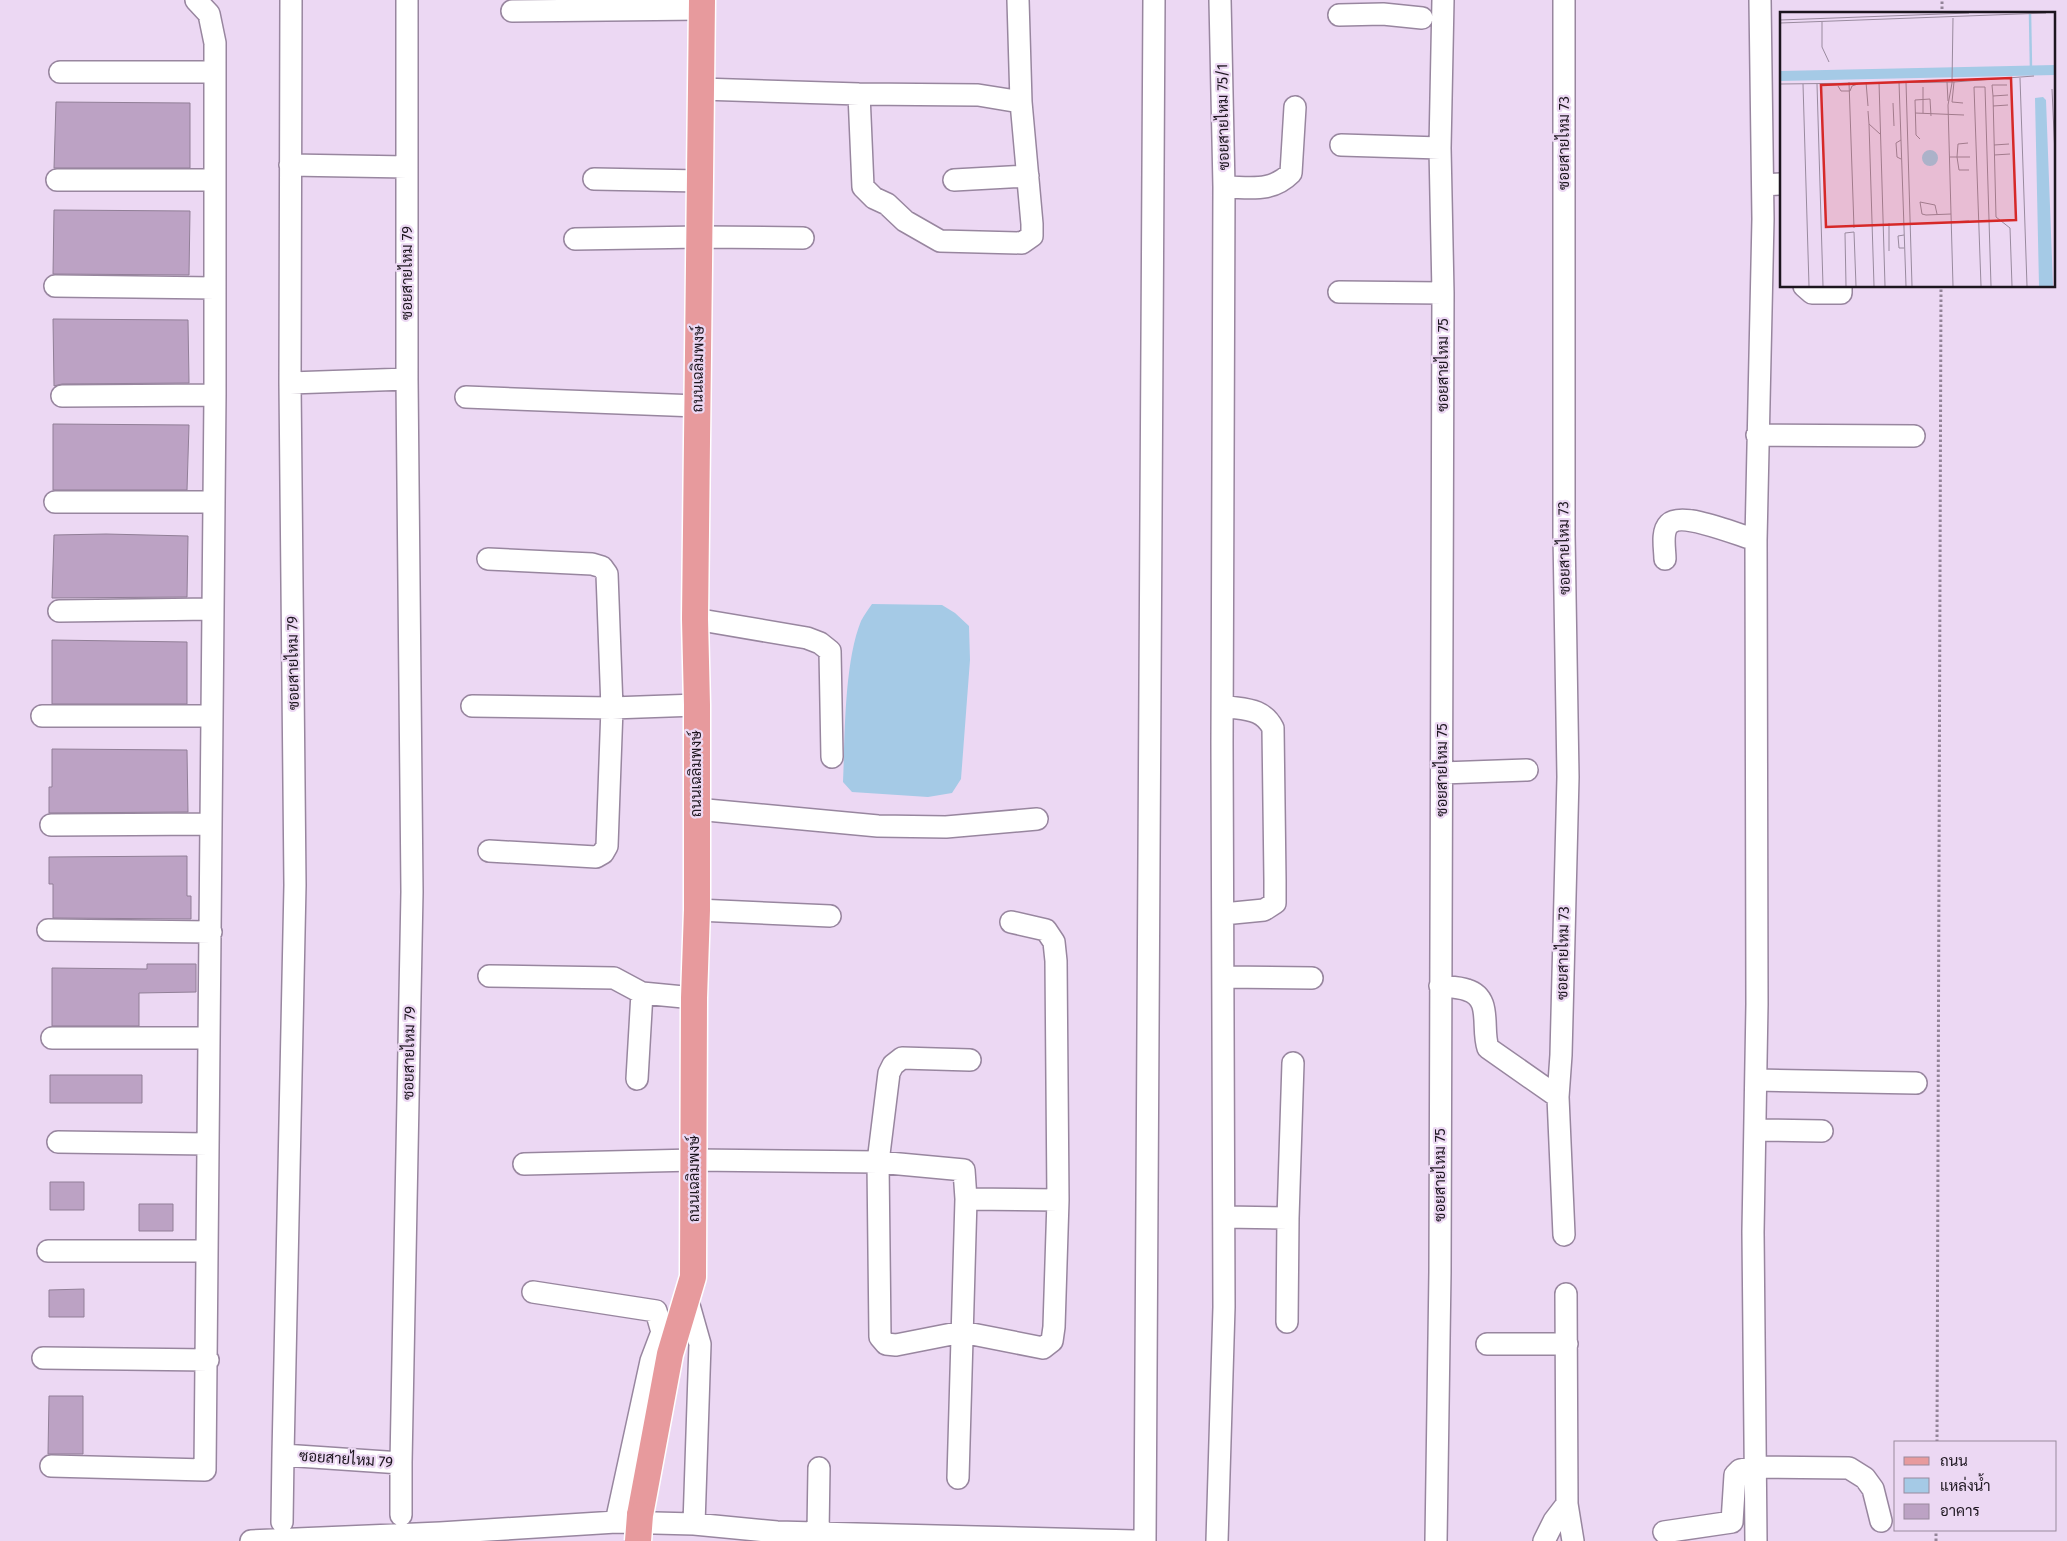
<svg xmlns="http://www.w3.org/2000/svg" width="2067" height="1541" font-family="'Fira Sans',Sarabun,sans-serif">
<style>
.water{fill:#a5cae6}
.building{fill:#bca2c4;stroke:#917f97}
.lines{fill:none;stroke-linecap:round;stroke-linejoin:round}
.minor-casing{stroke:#98869f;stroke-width:24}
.major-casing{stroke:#fff;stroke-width:29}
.path{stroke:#928397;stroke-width:3;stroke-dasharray:2.5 2.5;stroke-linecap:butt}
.minor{stroke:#fff;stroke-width:21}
.major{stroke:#e79a9d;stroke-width:26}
.major-bridge-casing{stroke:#fff;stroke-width:29;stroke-linecap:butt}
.major-bridge{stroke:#e79a9d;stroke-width:26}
.labels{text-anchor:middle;stroke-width:4.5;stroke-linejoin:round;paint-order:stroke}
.street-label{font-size:15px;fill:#1d161f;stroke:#ecd8f3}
.inset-river{fill:none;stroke:#a5cae6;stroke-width:2.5}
.inset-road{fill:none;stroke:#998a9e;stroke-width:1}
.view{fill:#d62828;fill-opacity:0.15;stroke:#d62828;stroke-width:2.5}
.inset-edge{fill:none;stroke:#1d161f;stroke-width:2.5}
</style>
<rect width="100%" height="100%" fill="#ecd8f3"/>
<!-- water -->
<path class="water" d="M 872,604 L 942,605 L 955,613 L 969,626 L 970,660 L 961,779 L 952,793 L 928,797 L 852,792 L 843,782 C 845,736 844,663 861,621 C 864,615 868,610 872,604 Z"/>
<!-- building -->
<path class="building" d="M 56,102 L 190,103 L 190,168 L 54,168 Z
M 54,210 L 190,211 L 189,275 L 53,274 Z
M 53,319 L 188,320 L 189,383 L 62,384 L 54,386 Z
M 53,424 L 189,425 L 187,490 L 53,490 Z
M 106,534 L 188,536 L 187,597 L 52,598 L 54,535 Z
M 52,640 L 187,642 L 187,704 L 52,704 Z
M 52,749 L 187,750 L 188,812 L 49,813 L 49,787 L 52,787 Z
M 187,856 L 187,896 L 191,896 L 191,919 L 53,918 L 53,884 L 49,884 L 49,857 Z
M 147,964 L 196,964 L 196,992 L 139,993 L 139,1026 L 52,1026 L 52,968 L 147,969 Z
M 50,1075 L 142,1075 L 142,1103 L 50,1103 Z
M 50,1182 L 84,1182 L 84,1210 L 50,1210 Z
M 139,1204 L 173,1204 L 173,1231 L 139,1231 Z
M 84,1289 L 84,1317 L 49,1317 L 49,1290 Z
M 49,1396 L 83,1396 L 83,1454 L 48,1454 Z"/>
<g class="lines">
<!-- minor casing -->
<g class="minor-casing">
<path id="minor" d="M 291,0 L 290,383 L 295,885 L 283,1455 L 401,1463 L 412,892 L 407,379 L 407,0
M 1018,0 L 1021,102
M 512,11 L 702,9
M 1339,15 L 1383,14 L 1422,18
M 60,72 L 213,72
M 701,89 L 859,94 L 978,95 L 1021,102 L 1032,224 L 1032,236 L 1022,243 L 940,241 L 905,221 L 887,204 L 874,198 L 863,187 L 859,94
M 1341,145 L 1440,148
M 290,165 L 407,167
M 594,179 L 700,181
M 57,180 L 213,180
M 954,180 L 1028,176
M 1763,185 L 1781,184
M 1224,187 C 1250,187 1271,193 1291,173 L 1295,107
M 575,239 L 700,237 L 803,238
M 55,286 L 215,288
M 1804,286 L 1812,293 L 1841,293 L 1841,286
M 1339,292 L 1443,293
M 290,383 L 407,379
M 62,396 L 215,395
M 466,397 L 697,406
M 1757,435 L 1914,436
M 55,502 L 214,502
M 488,559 L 592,564 L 602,567 L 607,574 L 612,708 L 607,846 L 603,853 L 596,857 L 489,851
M 1665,559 C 1665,549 1661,532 1669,524 C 1682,511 1738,535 1756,540
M 59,611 L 212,609
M 695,619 L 807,638 L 820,643 L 830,651 L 832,757
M 472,706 L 612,708 L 697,705
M 42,716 L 211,716
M 1442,773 L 1527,770
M 696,809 L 878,826 L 946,827 L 1037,819
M 51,825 L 211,824
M 697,910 L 830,916
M 1223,914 L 1264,910 L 1275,903 L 1275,880 L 1273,728 C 1262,707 1244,710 1223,706
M 48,930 L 211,932
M 489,976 L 614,978 L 642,993 L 694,998
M 1223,977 L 1312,978
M 1440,986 C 1449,987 1459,987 1467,990 C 1493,998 1481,1028 1488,1048 L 1558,1097 L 1564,1235
M 52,1038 L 208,1038
M 970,1060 L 902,1058 L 893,1065 L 889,1073 L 878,1162 L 880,1337 L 886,1344 L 896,1345 L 962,1332 L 1043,1348 L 1052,1341 L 1054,1327 L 1058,1200 L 1056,961 L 1054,942 L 1046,930 L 1011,922
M 637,1079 L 642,993
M 1756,1080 L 1916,1083
M 1558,1097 L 1561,1055 L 1568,777 L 1564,535 L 1564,0
M 1755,1130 L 1822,1131
M 58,1142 L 208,1144
M 524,1164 L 694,1160 L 878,1162 L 964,1170 L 966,1199 L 1058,1200
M 1224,1217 L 1288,1218
M 48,1251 L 206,1251
M 533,1292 L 656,1311 L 662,1332 L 651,1361 L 616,1522
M 1566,1294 L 1567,1504 L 1573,1541
M 687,1298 L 700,1344 L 694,1524
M 1287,1322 L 1288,1218 L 1293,1063
M 1487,1344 L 1567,1344
M 43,1358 L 208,1360
M 401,1463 L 401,1515
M 51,1466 L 205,1470 L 215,395 L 215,43 L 209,14 L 196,0
M 958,1478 L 966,1199
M 282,1522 L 283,1455
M 1664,1532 L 1732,1522 L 1735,1475 L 1740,1470 L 1755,1467 L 1849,1468 L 1865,1478 L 1873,1489 L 1881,1521
M 818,1533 L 819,1468
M 251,1541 L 440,1533 L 616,1522 L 694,1524 L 777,1532 L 1135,1541
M 1145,1541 L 1154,0
M 1217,1541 L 1224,1307 L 1222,742 L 1224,187 L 1220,0
M 1436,1541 L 1440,1272 L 1443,293 L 1440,148 L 1443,0
M 1544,1541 L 1554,1521 L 1567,1504
M 1756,1541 L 1753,1232 L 1757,1004 L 1756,540 L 1763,219 L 1760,0"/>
</g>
<!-- major casing -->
<g class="major-casing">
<path id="major" d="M 640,1515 L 670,1354 L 693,1277 L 694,998 L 697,910 L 697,705 L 695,619 L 702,0"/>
</g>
<!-- path -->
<path class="path" d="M 1942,14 L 1942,0
M 1937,1442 L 1941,286
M 1936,1541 L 1936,1530"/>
<!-- minor -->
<use href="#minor" class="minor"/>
<!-- major -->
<use href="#major" class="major"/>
<!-- major-bridge casing -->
<g class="major-bridge-casing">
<path id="major-bridge" d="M 638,1541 L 640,1515"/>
</g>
<!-- major-bridge -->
<use href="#major-bridge" class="major-bridge"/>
</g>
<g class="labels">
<!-- street labels -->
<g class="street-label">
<text transform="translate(1223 117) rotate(-91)" y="5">ซอยสายไหม 75/1</text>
<text transform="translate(1564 143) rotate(-90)" y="5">ซอยสายไหม 73</text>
<text transform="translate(407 273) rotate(-90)" y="5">ซอยสายไหม 79</text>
<text transform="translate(1443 365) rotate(-90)" y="5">ซอยสายไหม 75</text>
<text transform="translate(698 369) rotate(-89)" y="5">ถนนเฉลิมพงษ์</text>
<text transform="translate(1564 548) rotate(-91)" y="5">ซอยสายไหม 73</text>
<text transform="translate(293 663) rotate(-91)" y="5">ซอยสายไหม 79</text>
<text transform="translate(1442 770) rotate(-90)" y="5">ซอยสายไหม 75</text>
<text transform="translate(696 774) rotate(-90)" y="5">ถนนเฉลิมพงษ์</text>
<text transform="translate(1563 953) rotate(-89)" y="5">ซอยสายไหม 73</text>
<text transform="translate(409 1053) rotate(-89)" y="5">ซอยสายไหม 79</text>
<text transform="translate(1440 1175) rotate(-90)" y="5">ซอยสายไหม 75</text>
<text transform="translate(694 1179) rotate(-90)" y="5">ถนนเฉลิมพงษ์</text>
<text transform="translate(346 1459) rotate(4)" y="5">ซอยสายไหม 79</text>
</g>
</g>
<!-- overview -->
<g transform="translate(1780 12)">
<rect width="275" height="275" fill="#ecd8f3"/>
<path d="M 275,53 L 275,63 L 0,69 L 0,59 ZM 263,85 L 266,88 L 273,274 L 259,274 L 255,86 ZM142 146a8 8 0 1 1 16 0a8 8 0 1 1-16 0Z" fill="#a5cae6"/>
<path class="inset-river" d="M 250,2 L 251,57"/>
<path class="inset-road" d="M 173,6 L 172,71 L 168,93 L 173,274M 0,8 L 189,1M 42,10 L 42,35 L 49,50M 0,11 L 266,1M 240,66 L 247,274M 69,70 L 74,216M 86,70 L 88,94M 99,70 L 105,274M 119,70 L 126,274M 126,70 L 132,274M 167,70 L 168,89M 174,70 L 172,90 L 183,91M 0,72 L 174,70 L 254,64M 23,72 L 29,274M 37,72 L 43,274M 227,73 L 212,73 L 213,84 L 216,205 L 230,216 L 232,274M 58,74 L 61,79 L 70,79 L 72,74 L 78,72M 143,75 L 143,101M 272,77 L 275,143M 213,84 L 228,83M 113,91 L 114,114M 213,94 L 228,93M 88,99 L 89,112 L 100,122M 135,101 L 184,103M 89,112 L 94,274M 140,127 L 136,123 L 135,88 L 150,87 L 151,104M 121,128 L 116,131 L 117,145 L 121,147M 188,131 L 178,132 L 177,145 L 179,158 L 189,158M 214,133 L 229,132M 214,143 L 230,142M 170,145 L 190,145M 157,202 L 155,193 L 140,190 L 142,202 L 146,203 L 171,202M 171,210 L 189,209M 109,211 L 109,239M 124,236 L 119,236 L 118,224 L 124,223M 66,274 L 65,221 L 74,220 L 76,274M 201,274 L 194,75 L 205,75 L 211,274"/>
<path class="view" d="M 231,66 L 236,208 L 46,215 L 41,73 Z"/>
<rect width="275" height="275" class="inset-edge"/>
</g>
<!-- legend -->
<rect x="1894" y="1441" width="162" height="90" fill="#ecd8f3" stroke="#998a9e"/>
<rect x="1904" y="1457" width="25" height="8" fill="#e79a9d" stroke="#998a9e"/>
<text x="1940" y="1466" font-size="15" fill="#1d161f">ถนน</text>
<rect x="1904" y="1478" width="25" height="15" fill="#a5cae6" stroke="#998a9e"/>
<text x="1940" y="1491" font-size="15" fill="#1d161f">แหล่งน้ำ</text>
<rect x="1904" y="1504" width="25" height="15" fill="#bca2c4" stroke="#998a9e"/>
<text x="1940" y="1516" font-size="15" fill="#1d161f">อาคาร</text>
</svg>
